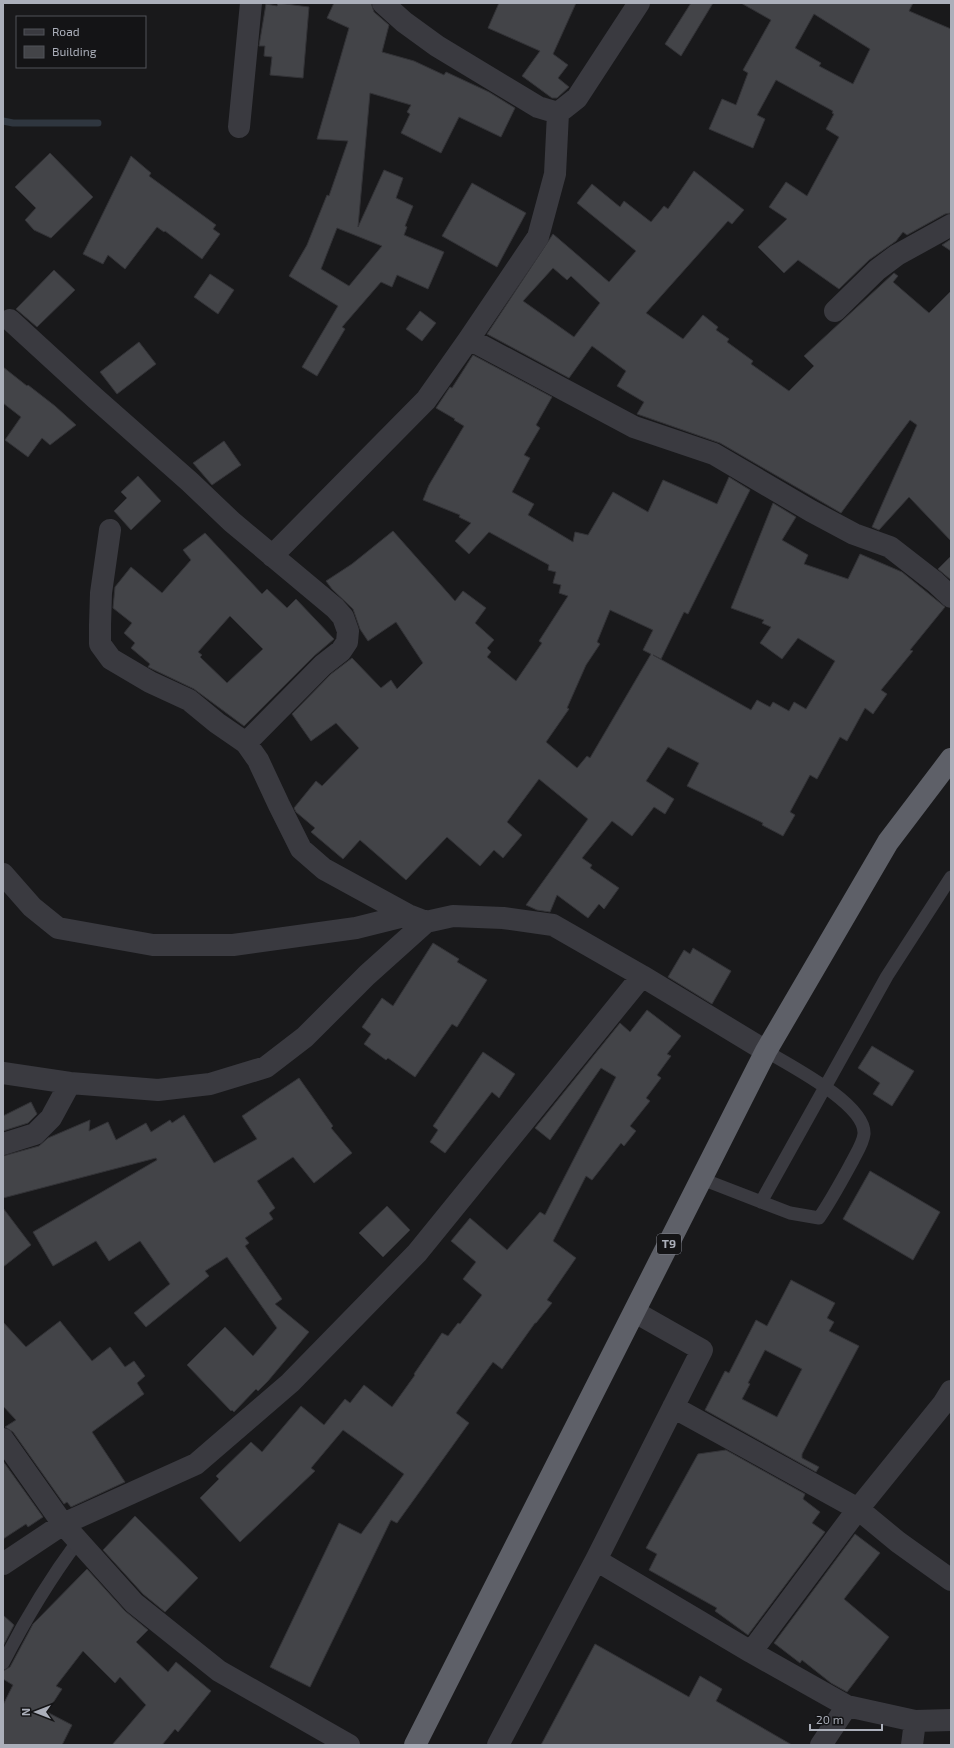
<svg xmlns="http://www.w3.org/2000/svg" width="954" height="1748" font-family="'Exo 2',sans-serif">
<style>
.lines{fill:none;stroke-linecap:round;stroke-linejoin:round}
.stream{stroke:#2f363f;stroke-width:7}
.building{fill:#434448;stroke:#333337;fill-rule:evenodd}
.service{stroke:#3a3a40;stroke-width:13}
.minor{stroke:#3a3a40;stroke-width:22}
.trunk{stroke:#5e6068;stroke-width:22}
.labels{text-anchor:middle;stroke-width:4;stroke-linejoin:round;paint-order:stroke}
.shield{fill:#141416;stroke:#7e8089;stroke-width:1}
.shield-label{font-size:12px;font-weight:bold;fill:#abafba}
</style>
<rect width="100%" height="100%" fill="#19191b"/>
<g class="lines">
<!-- stream -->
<path class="stream" d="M 3,121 L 13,123 L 98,123"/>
</g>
<!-- building -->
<path class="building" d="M 278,3 L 309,7 L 303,78 L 270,75 L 272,57 L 264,56 L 265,46 L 259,46 L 266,4 L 277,6 Z
M 334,3 L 371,3 L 374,12 L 389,25 L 382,52 L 414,61 L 444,75 L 446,72 L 489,92 L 515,108 L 501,137 L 459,117 L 441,153 L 401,133 L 410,114 L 407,112 L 411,105 L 370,93 L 358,227 L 384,170 L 403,178 L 396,198 L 413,206 L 405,226 L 407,227 L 404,235 L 444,252 L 428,289 L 397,275 L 392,287 L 381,282 L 342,327 L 345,329 L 317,376 L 302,367 L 338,306 L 289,276 L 307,245 L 327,195 L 329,196 L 348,141 L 317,139 L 349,28 L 327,18 ZM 337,228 L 382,246 L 349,286 L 321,269 Z
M 499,3 L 576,3 L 553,54 L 568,65 L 558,78 L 569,87 L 557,98 L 552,98 L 522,76 L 540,51 L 488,28 Z
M 691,3 L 713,3 L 681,56 L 665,44 Z
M 741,3 L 913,3 L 909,11 L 951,29 L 951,213 L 945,214 L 907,235 L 903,232 L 896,241 L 869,260 L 839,289 L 798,260 L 784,273 L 758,247 L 787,219 L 769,207 L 786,182 L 807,196 L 839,137 L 826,129 L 834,114 L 832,113 L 833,111 L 776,80 L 757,115 L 765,119 L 753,148 L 709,129 L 722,99 L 736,105 L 748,73 L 743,70 L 771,20 ZM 814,14 L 870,49 L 853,84 L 819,66 L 821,63 L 795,48 Z
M 50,153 L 93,197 L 51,238 L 34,230 L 25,220 L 36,208 L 15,187 Z
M 131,156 L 151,173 L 149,176 L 216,225 L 213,229 L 220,234 L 202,259 L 165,231 L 164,232 L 157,227 L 125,269 L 108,255 L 103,264 L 83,254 Z
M 694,171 L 744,210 L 732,224 L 728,221 L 646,313 L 683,339 L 703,315 L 718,327 L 716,330 L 729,339 L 727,342 L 753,361 L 751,364 L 789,391 L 814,366 L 804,356 L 894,273 L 898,276 L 893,282 L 929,313 L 951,291 L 951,541 L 909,497 L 879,530 L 872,527 L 917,425 L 910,420 L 841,513 L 720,443 L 637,414 L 644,402 L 617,386 L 626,371 L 592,346 L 569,378 L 487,334 L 553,234 L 609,282 L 636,251 L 577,203 L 592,184 L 620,207 L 624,201 L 651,222 L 664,206 L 668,209 ZM 553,268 L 567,280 L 571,276 L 600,303 L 574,337 L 523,301 Z
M 472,183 L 526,213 L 497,267 L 442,236 Z
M 951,239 L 951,251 L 942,245 Z
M 54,270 L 75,290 L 37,327 L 16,309 Z
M 210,274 L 234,290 L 218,314 L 194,297 Z
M 420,311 L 436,323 L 422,341 L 406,329 Z
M 139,342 L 156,364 L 117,394 L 100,372 Z
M 473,355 L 552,397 L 536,425 L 540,428 L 524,455 L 530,458 L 512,492 L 534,504 L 528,515 L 573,542 L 575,532 L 588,535 L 613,492 L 648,512 L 663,480 L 717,504 L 729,477 L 750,490 L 688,614 L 684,612 L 661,659 L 653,655 L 751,710 L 757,700 L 770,707 L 773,702 L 789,711 L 794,702 L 806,709 L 835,661 L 798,638 L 782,659 L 760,643 L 771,627 L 762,623 L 764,620 L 731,608 L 773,503 L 796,517 L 782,540 L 808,555 L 804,564 L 848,579 L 860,554 L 902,572 L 945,607 L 910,650 L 913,651 L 881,690 L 887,694 L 873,714 L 865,708 L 847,741 L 840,737 L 817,779 L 810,775 L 790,812 L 795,815 L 783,836 L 762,825 L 763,823 L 687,786 L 699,763 L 668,747 L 646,781 L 674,799 L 665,814 L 654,807 L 632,836 L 612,821 L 582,858 L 592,865 L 590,868 L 619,888 L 604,909 L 599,904 L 588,918 L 557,895 L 550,912 L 537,910 L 526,905 L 588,819 L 539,779 L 507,822 L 522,835 L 503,858 L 494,850 L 480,866 L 447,837 L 406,880 L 360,840 L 343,859 L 311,832 L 315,828 L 296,812 L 294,808 L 316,781 L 322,786 L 359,748 L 336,723 L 311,741 L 292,714 L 331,674 L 352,658 L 381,688 L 391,680 L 397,689 L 423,663 L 396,622 L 368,641 L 360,629 L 353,609 L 332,589 L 326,581 L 352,564 L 393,531 L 455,601 L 463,591 L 486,608 L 475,623 L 494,640 L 487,648 L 491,652 L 487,657 L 516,681 L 542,643 L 539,641 L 568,596 L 559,593 L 561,585 L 553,583 L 556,572 L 548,570 L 549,565 L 489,532 L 469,554 L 455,541 L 471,523 L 459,517 L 460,515 L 423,500 L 429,485 L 464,426 L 454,420 L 455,419 L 436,408 L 450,387 L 452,388 ZM 610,610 L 653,630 L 643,650 L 651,654 L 590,758 L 587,756 L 577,768 L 546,742 L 569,709 L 567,708 L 586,665 L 600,644 L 597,642 Z
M 3,367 L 27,386 L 28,385 L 55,406 L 76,425 L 50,445 L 42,438 L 28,457 L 5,440 L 21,417 L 3,403 Z
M 224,441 L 241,465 L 212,485 L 193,463 Z
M 138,476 L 161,501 L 131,530 L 114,511 L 127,498 L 121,492 Z
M 205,533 L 262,594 L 267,589 L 287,608 L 296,599 L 334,639 L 314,656 L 244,726 L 194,689 L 148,667 L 150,664 L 131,648 L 135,643 L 124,633 L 132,623 L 113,608 L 115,587 L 131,567 L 162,593 L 191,560 L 183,550 ZM 230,616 L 263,649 L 227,683 L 200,657 L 202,655 L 198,652 Z
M 951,556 L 951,580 L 938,569 Z
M 433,943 L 459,959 L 457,962 L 487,980 L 457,1027 L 452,1024 L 415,1077 L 388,1058 L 386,1060 L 364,1044 L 371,1034 L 362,1027 L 382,998 L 393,1006 Z
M 693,948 L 731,971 L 712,1004 L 668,977 L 684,950 L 690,954 Z
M 647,1010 L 681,1036 L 667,1054 L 671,1056 L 657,1075 L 661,1078 L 646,1098 L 650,1101 L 630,1126 L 636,1131 L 624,1146 L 621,1143 L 592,1180 L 586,1176 L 553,1241 L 576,1258 L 547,1300 L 552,1303 L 536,1323 L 535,1323 L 502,1369 L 493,1362 L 456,1413 L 469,1423 L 397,1523 L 391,1520 L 310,1687 L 270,1667 L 339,1523 L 361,1534 L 404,1474 L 343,1430 L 311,1468 L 315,1471 L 240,1542 L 200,1498 L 219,1479 L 216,1476 L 251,1442 L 262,1452 L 301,1406 L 324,1425 L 345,1399 L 350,1403 L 364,1385 L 392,1407 L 415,1375 L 414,1374 L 442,1333 L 448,1336 L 458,1323 L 460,1324 L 482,1295 L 463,1279 L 476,1262 L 451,1241 L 470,1218 L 507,1250 L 540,1212 L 545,1215 L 616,1077 L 601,1068 L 550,1140 L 535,1128 L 620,1023 L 630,1032 Z
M 872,1046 L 914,1071 L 892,1106 L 873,1094 L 880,1083 L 858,1068 Z
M 483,1052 L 515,1074 L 499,1098 L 492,1092 L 445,1153 L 430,1142 L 438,1130 L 433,1126 Z
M 299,1078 L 333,1126 L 331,1128 L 352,1153 L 314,1183 L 293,1157 L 257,1181 L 275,1208 L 269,1213 L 273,1219 L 245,1238 L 249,1243 L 245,1246 L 282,1299 L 275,1304 L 309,1332 L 268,1381 L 258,1391 L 256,1389 L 234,1412 L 232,1410 L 231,1411 L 187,1365 L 225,1327 L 253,1356 L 277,1328 L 227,1257 L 205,1271 L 209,1276 L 146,1327 L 134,1313 L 170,1284 L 140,1241 L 109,1261 L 96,1241 L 53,1266 L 33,1232 L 157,1160 L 156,1158 L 3,1198 L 3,1156 L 39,1146 L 48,1138 L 90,1120 L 89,1131 L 108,1122 L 116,1140 L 146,1123 L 151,1132 L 170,1120 L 172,1123 L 184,1115 L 214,1163 L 257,1139 L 242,1116 Z
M 31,1102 L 37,1114 L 28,1123 L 3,1131 L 3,1116 Z
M 870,1171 L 940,1212 L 913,1260 L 843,1219 Z
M 387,1206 L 410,1230 L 383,1257 L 359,1233 Z
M 3,1208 L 31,1245 L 3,1267 Z
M 791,1280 L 835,1303 L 827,1318 L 834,1322 L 829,1331 L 859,1346 L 802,1454 L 802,1458 L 819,1467 L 816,1472 L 705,1410 L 725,1371 L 729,1373 L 756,1320 L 767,1326 ZM 765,1350 L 802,1369 L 777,1417 L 742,1399 L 750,1384 L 748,1383 Z
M 60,1321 L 92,1361 L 110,1347 L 125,1367 L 134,1361 L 145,1376 L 137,1383 L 144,1394 L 92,1432 L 125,1482 L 71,1507 L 67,1502 L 64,1504 L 13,1432 L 5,1427 L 16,1420 L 3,1406 L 3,1322 L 26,1347 Z
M 726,1450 L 805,1494 L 803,1499 L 820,1512 L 812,1523 L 825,1532 L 748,1635 L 715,1611 L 717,1608 L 649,1570 L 657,1554 L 646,1548 L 698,1454 Z
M 3,1461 L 43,1517 L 28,1527 L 26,1524 L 3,1539 Z
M 135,1516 L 198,1578 L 165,1612 L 143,1594 L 103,1550 Z
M 855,1534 L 880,1553 L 844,1599 L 889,1637 L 847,1692 L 831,1683 L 802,1660 L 800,1663 L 774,1643 Z
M 87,1569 L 125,1611 L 148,1630 L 136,1642 L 168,1672 L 176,1662 L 211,1691 L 178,1732 L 175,1729 L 162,1745 L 112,1745 L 146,1705 L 120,1677 L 115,1683 L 83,1651 L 56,1686 L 62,1689 L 47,1712 L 72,1725 L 62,1745 L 3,1745 L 3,1705 L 13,1685 L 3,1679 L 3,1671 L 10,1667 L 33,1624 Z
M 3,1615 L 14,1625 L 3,1646 Z
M 595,1644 L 689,1697 L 700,1676 L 722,1689 L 716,1701 L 792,1745 L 541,1745 Z"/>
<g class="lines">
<!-- service -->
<path class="service" d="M 702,1179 L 790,1213 L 819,1218 C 832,1199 842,1180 853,1160 C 857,1152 863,1143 864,1134 C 866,1104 789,1065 766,1051
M 761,1202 L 887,976 L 951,877
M 3,1663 C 25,1620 49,1580 78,1541"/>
<!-- minor -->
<path class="minor" d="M 383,3 L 404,22 L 437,46 L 538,107 L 558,113 L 577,98 L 639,3
M 239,127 L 251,3
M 835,311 L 877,270 L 897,255 L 951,225
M 10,320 L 95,398 L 190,482 L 232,522 L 335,608 L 343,617 L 348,631 L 347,642 L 341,651 L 323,665 L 246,743
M 469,339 L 634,427 L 714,454 L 811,511 L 854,534 L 890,547 L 935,582 L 951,597
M 110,530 L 101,593 L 100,625 L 100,644 L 111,659 L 150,682 L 189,700 L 217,723 L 246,743 L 258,760 L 279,805 L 301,849 L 324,869 L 408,915 L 426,922
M 272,556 L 426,400 L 469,339 L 538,237 L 555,174 L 558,113
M 3,874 L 32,907 L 58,928 L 153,945 L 233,945 L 356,928 L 408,915
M 3,1073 L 70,1083 L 158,1090 L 210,1084 L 266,1067 L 305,1037 L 367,975 L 426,922 L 453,916 L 503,918 L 553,925 L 642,976 L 766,1051
M 3,1144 L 35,1134 L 51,1118 L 70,1083
M 673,1407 L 858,1509 L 898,1542 L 951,1580
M 3,1439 L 63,1524 L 134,1603 L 219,1671 L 349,1745
M 596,1560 L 751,1652 L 847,1706 L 915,1721 L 951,1720
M 3,1564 L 63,1524 L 196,1464 L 290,1383 L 417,1253 L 642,976
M 751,1652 L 858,1509 L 943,1404 L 951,1391
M 498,1745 L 596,1560 L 702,1350 L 635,1312
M 821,1745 L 847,1706
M 912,1745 L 915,1721"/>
<!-- trunk -->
<path class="trunk" d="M 415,1745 L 766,1051 L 888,842 L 951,759"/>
</g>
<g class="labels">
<!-- shield labels -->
<rect class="shield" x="657" y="1234" width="24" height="20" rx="3"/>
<g class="shield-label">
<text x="669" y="1248">T9</text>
</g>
</g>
<!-- border -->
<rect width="954" height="1748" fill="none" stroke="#abafba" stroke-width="8"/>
<!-- legend -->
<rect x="16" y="16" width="130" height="52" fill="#141416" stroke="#505258"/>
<rect x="24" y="29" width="20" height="6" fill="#3a3a40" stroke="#505258"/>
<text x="52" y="36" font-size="12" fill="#abafba">Road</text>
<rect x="24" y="46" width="20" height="12" fill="#434448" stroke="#505258"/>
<text x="52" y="56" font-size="12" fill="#abafba">Building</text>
<!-- north arrow -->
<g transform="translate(36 1712) rotate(270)" stroke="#141416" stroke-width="3" paint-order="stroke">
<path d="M0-3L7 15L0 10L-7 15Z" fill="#abafba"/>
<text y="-6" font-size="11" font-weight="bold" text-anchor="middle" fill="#abafba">N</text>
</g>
<!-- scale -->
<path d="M810 1724v6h72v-6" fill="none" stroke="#abafba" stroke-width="2"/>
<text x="816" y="1724" font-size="12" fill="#abafba" stroke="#141416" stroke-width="3" paint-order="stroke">20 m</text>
</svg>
